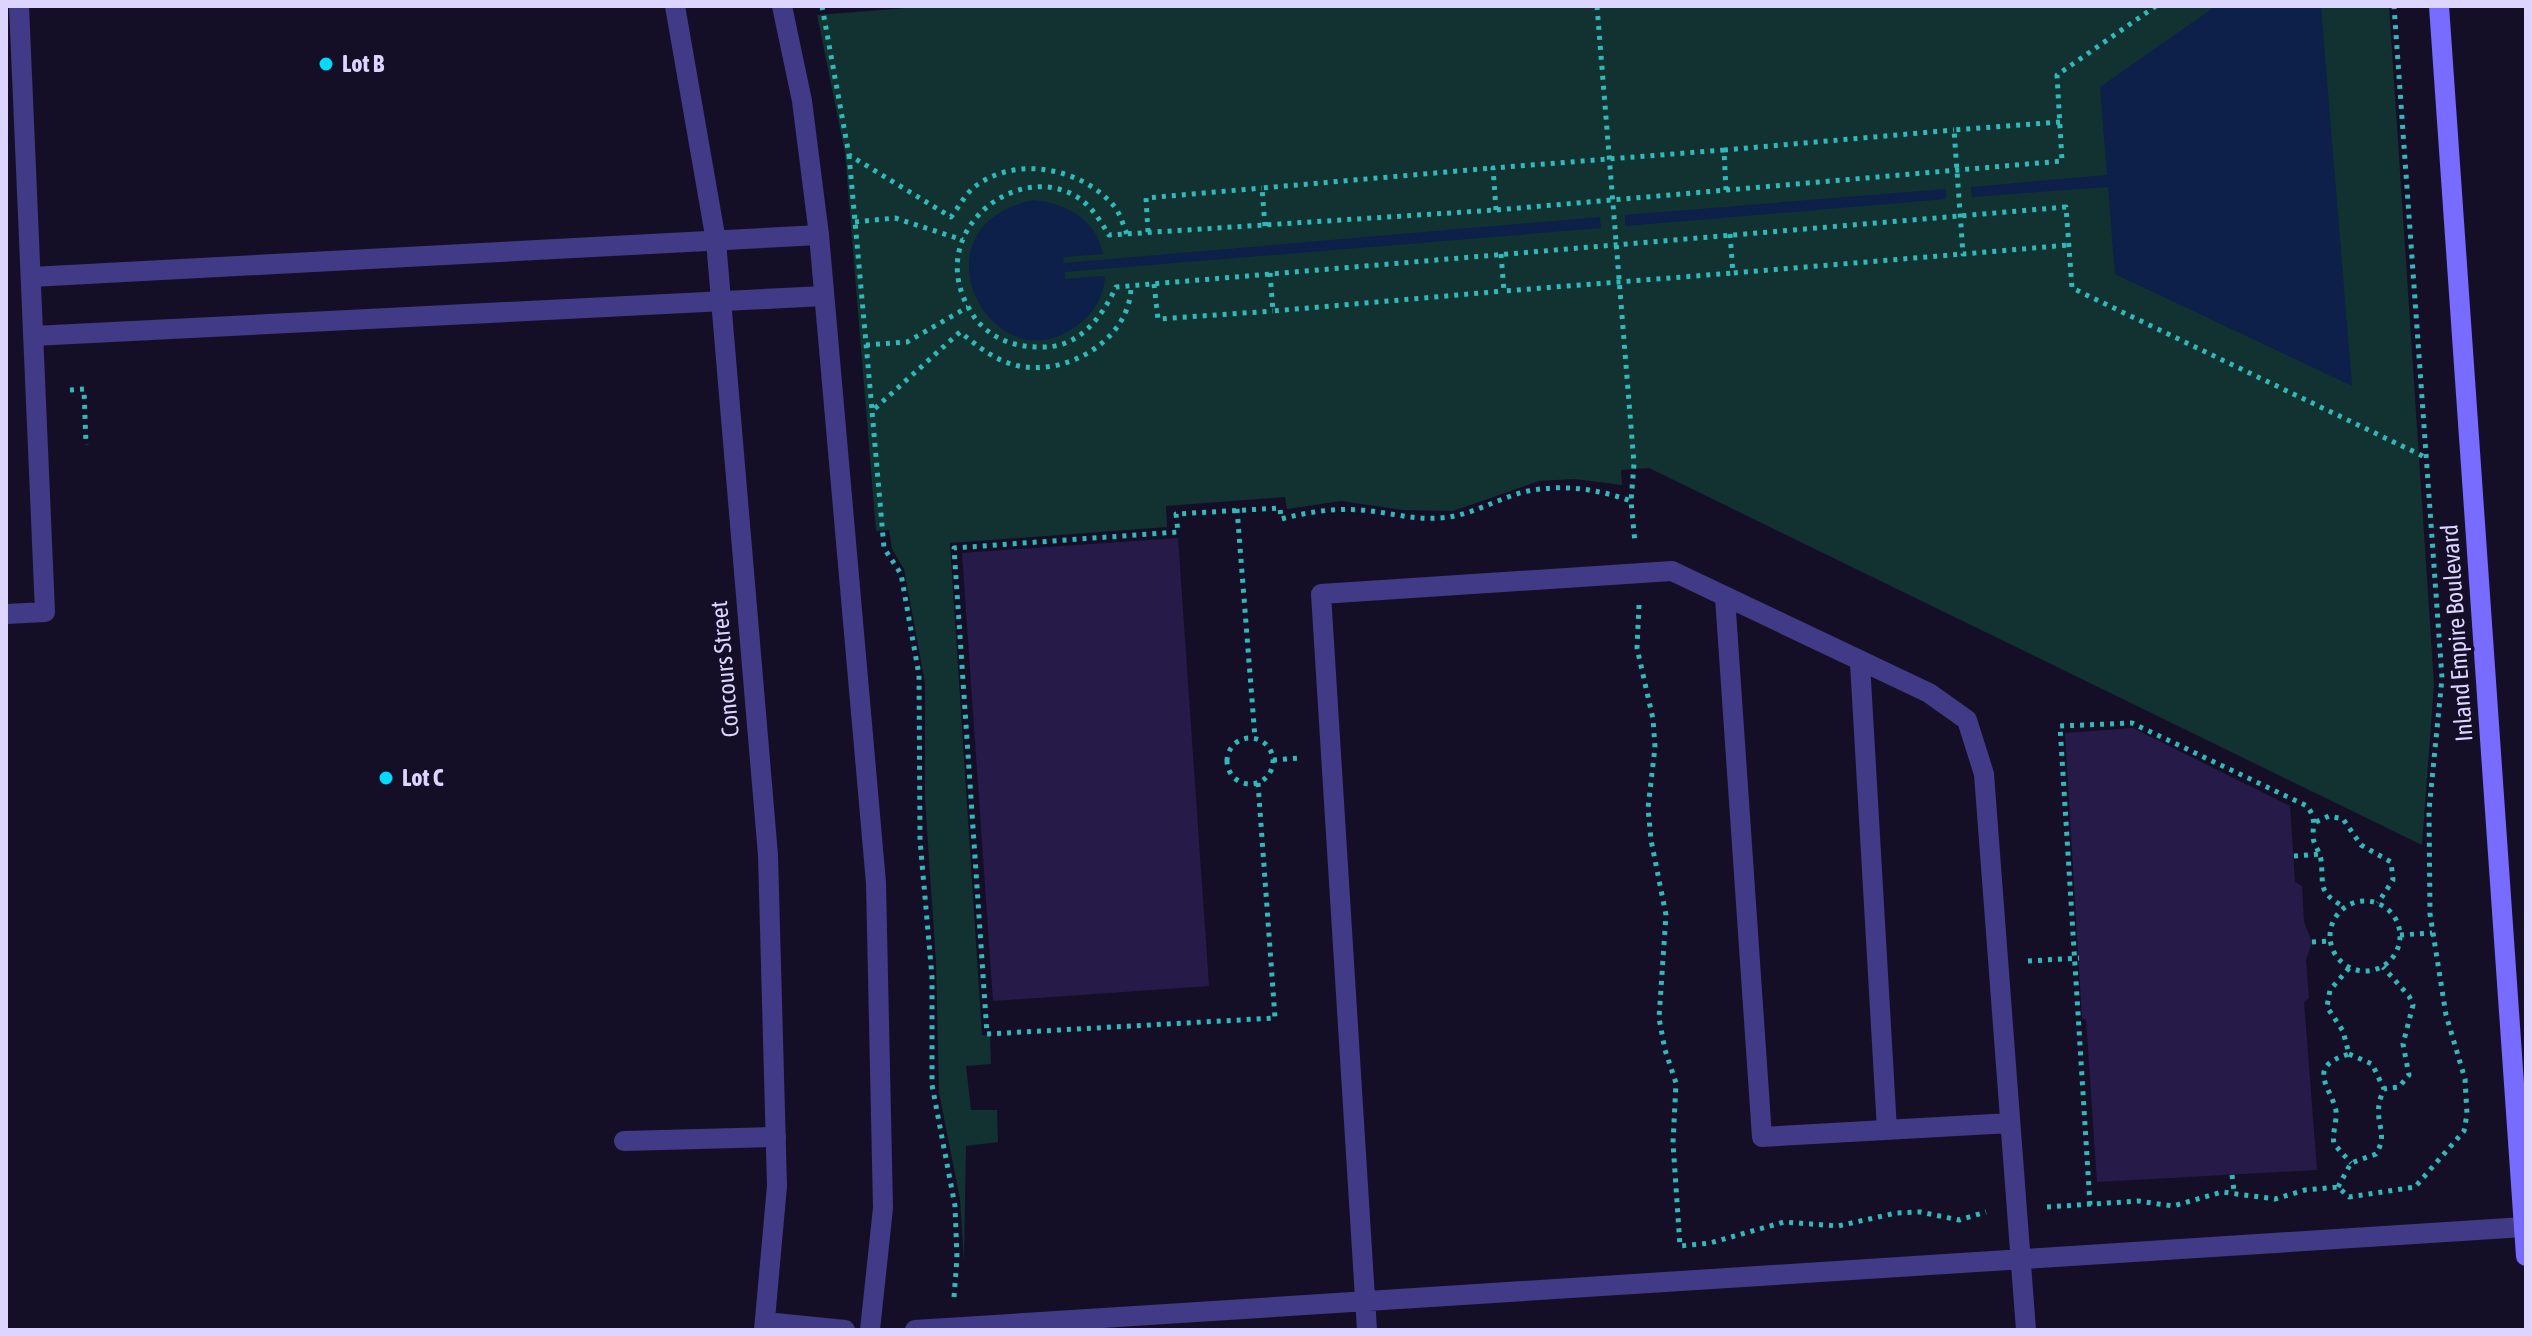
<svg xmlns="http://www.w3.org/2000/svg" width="2532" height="1336" font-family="'Asap Condensed',sans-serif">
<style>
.green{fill:#123131}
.water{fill:#0c2049}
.building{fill:#261b48}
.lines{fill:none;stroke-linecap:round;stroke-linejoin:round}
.path{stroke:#2fb9b8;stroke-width:5;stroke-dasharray:4 6;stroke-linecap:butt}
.service{stroke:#413a86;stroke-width:20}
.tertiary{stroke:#413a86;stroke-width:20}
.secondary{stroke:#776cff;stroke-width:20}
.poi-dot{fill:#01daff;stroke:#140f27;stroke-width:3}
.labels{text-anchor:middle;stroke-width:7;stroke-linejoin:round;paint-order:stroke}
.poi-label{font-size:24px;font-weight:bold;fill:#dcd5ff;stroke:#140f27;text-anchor:start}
.street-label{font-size:24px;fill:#dcd5ff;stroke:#140f27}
</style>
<rect width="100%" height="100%" fill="#140f27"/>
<!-- green -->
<path class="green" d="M 932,6 L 2389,6 L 2434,684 L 2422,845 L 1649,468 L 1621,470 L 1622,485 L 1574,479 L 1539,481 L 1453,511 L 1403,510 L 1341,501 L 1287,509 L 1285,497 L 1166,506 L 1167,527 L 950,543 L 982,1035 L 990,1036 L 991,1064 L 966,1066 L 971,1110 L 997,1110 L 998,1142 L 966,1146 L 964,1262 L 960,1199 L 939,1093 L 936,962 L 925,800 L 925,683 L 904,569 L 892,549 L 889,530 L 876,531 L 845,153 L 817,15 Z"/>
<!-- water -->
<path class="water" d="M 2216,6 L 2321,6 L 2352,386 L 2115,274 L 2108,187 L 1972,197 L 1971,187 L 2107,175 L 2100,87 Z
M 1946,189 L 1946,199 L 1625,226 L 1625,215 Z
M 1034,200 C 1067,204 1096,219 1103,254 L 1063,257 L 1064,263 L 1600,217 L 1601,228 L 1065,272 L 1065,279 L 1105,276 C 1104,298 1092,315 1075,327 C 991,387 907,226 1034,200 Z"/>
<!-- building -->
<path class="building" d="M 1178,538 L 1209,986 L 993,1001 L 962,553 Z
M 2133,728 L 2290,806 L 2295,882 L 2302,886 L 2304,922 L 2312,942 L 2306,960 L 2309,998 L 2304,1002 L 2317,1170 L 2097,1182 L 2086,1019 L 2082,1019 L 2065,733 Z"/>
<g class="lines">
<!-- path -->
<path class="path" d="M 822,6 L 849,155 L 951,217 C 958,208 965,195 973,188 C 1015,154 1082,168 1114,206 C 1120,213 1123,225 1127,234
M 1597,6 L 1634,464 L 1631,501 L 1635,543
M 2156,6 L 2057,75 L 2062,161 L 1496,210 L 1109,235 C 1104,227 1098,217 1092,210 C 1036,146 917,225 971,312 C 986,337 1012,347 1039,347 C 1078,349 1101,319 1116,287 L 2066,207 L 2072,288 L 2425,457
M 2060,122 L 1954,130 L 1963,254 L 2069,245
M 849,155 L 872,410
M 1726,190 L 1724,150 L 1954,130
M 1496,210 L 1493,168 L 1724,150
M 855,222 L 895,218 L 963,240
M 1265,226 L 1262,188 L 1493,168
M 1148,232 L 1146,198 L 1262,188
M 1730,234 L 1733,273 L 1963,254
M 1501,254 L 1504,291 L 1733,273
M 1270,273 L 1273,311 L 1504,291
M 1154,284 L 1158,319 L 1273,311
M 866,345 L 907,342 L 968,307
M 70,390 L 84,389 L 86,445
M 1237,509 L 1255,738
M 1639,605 L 1637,648 L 1653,719 L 1655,747 L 1648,808 L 1651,840 L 1666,915 L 1659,1018 L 1665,1050 L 1676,1083 L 1673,1143 L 1680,1246 L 1710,1243 L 1784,1222 L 1838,1226 L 1896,1213 L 1920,1212 L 1959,1220 L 1986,1212
M1227 761a23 23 0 1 1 46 0a23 23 0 1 1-46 0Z
M 1273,760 L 1300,758
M 1258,783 L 1275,1018 L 987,1034 L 954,548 L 1178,532 L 1176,514 L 1280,508 L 1281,519 C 1308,512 1333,508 1361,510 C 1388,512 1412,520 1440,518 C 1472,516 1497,498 1528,491 C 1563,484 1598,489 1631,501
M 2316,822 L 2329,816 L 2343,819 L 2361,845 L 2391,862 L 2393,880 L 2378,903
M 2294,856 L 2320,854
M2330 936a35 35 0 1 1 70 0a35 35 0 1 1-70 0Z
M 2400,935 L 2432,933
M 2312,942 L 2330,941
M 2028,961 L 2079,958
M 2349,968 L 2330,990 L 2327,1007 L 2343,1031 L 2349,1054 C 2304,1067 2332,1088 2336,1111 C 2337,1122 2332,1133 2334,1144 L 2351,1163
M 2349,1054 L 2372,1064 L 2384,1089
M 2232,1175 L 2234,1191
M 2338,1187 L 2351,1163 L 2376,1154 C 2391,1130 2369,1121 2384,1089 L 2399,1087 L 2409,1075 L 2403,1044 L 2413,1005 L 2409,996 L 2383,967
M 2090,1205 L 2060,726 L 2132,723 L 2307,806 C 2316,818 2313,823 2313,836 C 2313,845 2320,851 2321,860 C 2324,887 2317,891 2344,907
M 2047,1207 L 2138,1201 L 2173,1206 L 2222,1192 L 2275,1199 L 2305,1190 L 2338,1187 L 2349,1197 L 2415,1187 L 2464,1131 L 2467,1114 L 2465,1079 L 2446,1015 L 2430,914 L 2429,810 L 2442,678 L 2394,6
M 954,1297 L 957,1258 L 955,1206 L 932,1085 L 932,977 L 920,840 L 919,675 L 901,574 L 884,548 L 872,411 L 960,332 C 979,347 995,361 1019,366 C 1069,376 1131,338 1131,286"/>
<!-- service -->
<path class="service" d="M 31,277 L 819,235
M 33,336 L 824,296
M 1725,597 L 1762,1137 L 2010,1123
M 6,614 L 45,612 L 19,6
M 1860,663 L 1887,1130
M 624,1141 L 776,1137
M 765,1322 L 845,1330
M 915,1330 L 2524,1227
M 1367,1330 L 1321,594 L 1672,571 L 1929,693 L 1967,720 L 1984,774 L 2026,1330"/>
<!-- tertiary -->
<path class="tertiary" d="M 675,6 L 716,241 L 768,855 L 777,1186 L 764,1330
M 782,6 L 802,101 L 819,235 L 876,883 L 883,1208 L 870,1330"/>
<!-- secondary -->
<path class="secondary" d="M 2439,6 L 2526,1256"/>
</g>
<!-- markers -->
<g class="poi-dot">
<circle cx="326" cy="64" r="8"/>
<circle cx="386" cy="778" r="8"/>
</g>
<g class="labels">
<!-- poi labels -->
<g class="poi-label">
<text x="342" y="72">Lot B</text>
<text x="402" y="786">Lot C</text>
</g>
<!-- street labels -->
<g class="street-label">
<text transform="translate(2457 633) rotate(-94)" y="8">Inland Empire Boulevard</text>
<text transform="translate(725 669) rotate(-95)" y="8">Concours Street</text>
</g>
</g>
<!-- border -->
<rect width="2532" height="1336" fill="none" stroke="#dcd5ff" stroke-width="16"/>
</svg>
